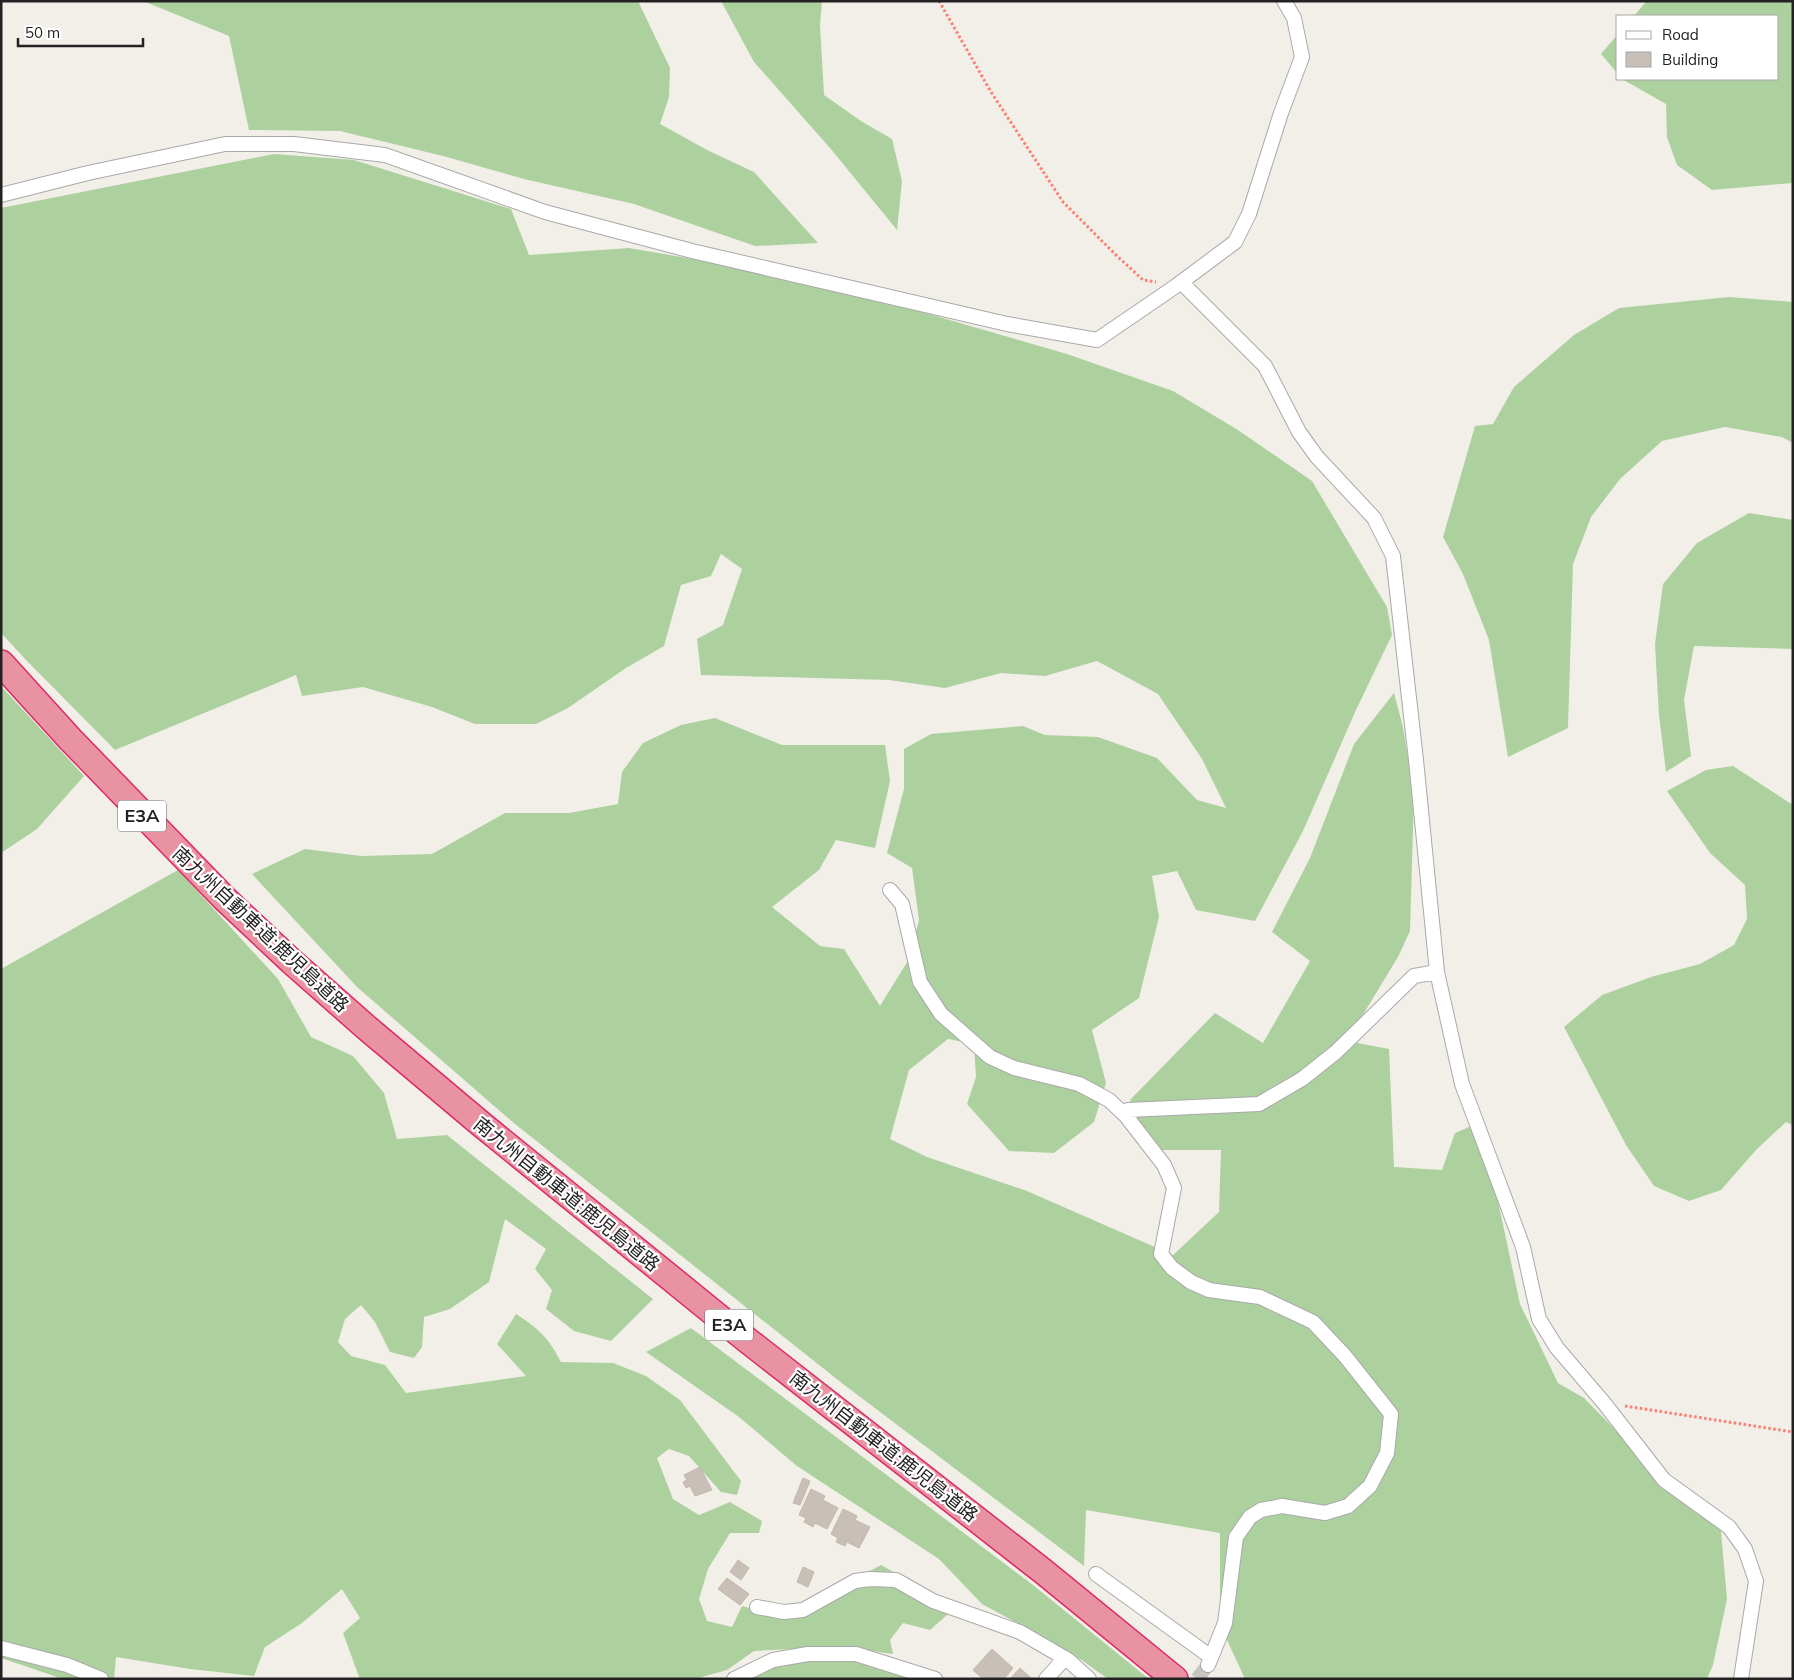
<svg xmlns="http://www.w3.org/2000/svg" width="1794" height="1680" font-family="Mulish,'Noto Sans JP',sans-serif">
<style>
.forest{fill:#add19e}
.building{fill:#c7bfb8;stroke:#c4b6ab}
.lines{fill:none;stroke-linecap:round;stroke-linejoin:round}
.minor-tunnel{stroke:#c8c6c1;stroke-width:14;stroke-dasharray:14 7;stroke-linecap:butt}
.minor-casing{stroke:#a9a9a9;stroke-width:16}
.motorway-casing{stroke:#dc2a67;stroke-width:28}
.path{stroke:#fa8072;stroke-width:3;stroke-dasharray:2.5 2.5;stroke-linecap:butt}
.minor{stroke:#fff;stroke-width:14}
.motorway{stroke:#e892a2;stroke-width:25}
.labels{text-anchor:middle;stroke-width:4.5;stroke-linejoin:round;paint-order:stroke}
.shield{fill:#fff;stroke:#646464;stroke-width:1}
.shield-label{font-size:18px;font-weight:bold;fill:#222}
.street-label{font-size:19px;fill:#222;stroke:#fff}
</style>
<rect width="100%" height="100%" fill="#f2efe9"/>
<!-- forest -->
<path class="forest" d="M 143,1 L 638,1 L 670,68 L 669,97 L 660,124 L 709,151 L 754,172 L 818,243 L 755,246 L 634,204 L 524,179 L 443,156 L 340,131 L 249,130 L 229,36 Z
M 721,1 L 822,1 L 820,25 L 824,95 L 861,121 L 892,139 L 902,181 L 897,230 L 830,148 L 754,62 Z
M 1644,1 L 1793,1 L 1793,183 L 1712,190 L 1677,165 L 1667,137 L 1666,104 L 1622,79 L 1778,79 L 1778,16 L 1634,16 L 1645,3 Z
M 1618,34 L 1618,74 L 1601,54 Z
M 274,154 L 354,160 L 511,209 L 529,255 L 629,248 L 804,278 L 1067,354 L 1173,391 L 1238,430 L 1312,481 L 1387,607 L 1392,635 L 1356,710 L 1303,831 L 1255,921 L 1196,910 L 1177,871 L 1152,876 L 1159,917 L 1139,998 L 1092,1030 L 1106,1083 L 1094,1122 L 1054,1153 L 1009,1151 L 967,1104 L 976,1077 L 974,1044 L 948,1039 L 909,1070 L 890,1139 L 927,1157 L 1027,1191 L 1173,1255 L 1219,1212 L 1221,1150 L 1151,1150 L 1130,1100 L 1215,1013 L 1263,1043 L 1310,961 L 1272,932 L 1310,858 L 1354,744 L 1394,693 L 1403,727 L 1414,795 L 1410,931 L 1398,957 L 1347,1041 L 1389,1049 L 1394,1167 L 1442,1170 L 1455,1133 L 1481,1122 L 1520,1304 L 1558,1383 L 1584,1398 L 1638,1453 L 1720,1521 L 1727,1599 L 1713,1665 L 1707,1679 L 1245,1679 L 1220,1625 L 1220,1533 L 1086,1510 L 1084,1566 L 843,1384 L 515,1124 L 357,987 L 252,874 L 305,849 L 361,856 L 432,854 L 505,813 L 569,813 L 618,804 L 622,772 L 643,743 L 681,725 L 715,718 L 782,745 L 885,745 L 890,781 L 875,848 L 836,840 L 819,870 L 772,907 L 820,946 L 844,949 L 880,1006 L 909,959 L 919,920 L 912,868 L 887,853 L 904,789 L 904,749 L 931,734 L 1023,726 L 1045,735 L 1098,737 L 1157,758 L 1197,800 L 1226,808 L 1202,759 L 1158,694 L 1097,661 L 1045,676 L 1001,673 L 945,688 L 889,680 L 701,675 L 697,639 L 723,625 L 742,569 L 721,554 L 711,576 L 681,585 L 664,646 L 626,668 L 568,708 L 536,724 L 475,724 L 432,707 L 363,687 L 302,696 L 296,675 L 115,750 L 27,661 L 1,633 L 1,208 Z
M 1729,297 L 1793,302 L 1793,443 L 1782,437 L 1725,427 L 1662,441 L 1620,479 L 1591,517 L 1573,564 L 1568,728 L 1508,757 L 1489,640 L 1463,574 L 1443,537 L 1475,426 L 1493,424 L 1514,387 L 1574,335 L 1619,308 Z
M 1749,513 L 1793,520 L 1793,649 L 1694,646 L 1684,700 L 1691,756 L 1666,772 L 1659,715 L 1655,644 L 1663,584 L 1697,543 Z
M 1,686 L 84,776 L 37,829 L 1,853 Z
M 1733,766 L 1793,805 L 1793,1125 L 1786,1122 L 1756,1150 L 1721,1190 L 1689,1201 L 1654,1186 L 1626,1145 L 1564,1027 L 1602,995 L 1651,977 L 1700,964 L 1734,945 L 1747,919 L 1745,885 L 1710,853 L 1667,791 L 1706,770 Z
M 178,870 L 278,979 L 311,1037 L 353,1056 L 384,1093 L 397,1139 L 447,1135 L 653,1299 L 611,1341 L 574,1331 L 546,1309 L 552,1290 L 535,1269 L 546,1249 L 505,1219 L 489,1282 L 450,1309 L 424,1317 L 422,1347 L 414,1358 L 390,1352 L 375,1322 L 361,1305 L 345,1319 L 338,1342 L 351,1356 L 385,1365 L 406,1393 L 526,1376 L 497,1344 L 516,1314 C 539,1329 548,1337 561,1362 L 613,1363 L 646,1376 L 680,1400 L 741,1481 L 737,1495 L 721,1492 L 689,1456 L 669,1449 L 657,1458 L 673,1499 L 699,1515 L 730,1502 L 762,1521 L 759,1533 L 730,1533 L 708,1569 L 699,1599 L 707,1621 L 732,1627 L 742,1606 L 781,1617 L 807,1599 L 855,1579 L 881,1565 L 956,1607 L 930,1630 L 903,1623 L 890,1640 L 893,1654 L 857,1649 L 811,1648 L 754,1651 L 727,1670 L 695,1679 L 362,1679 L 359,1677 L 343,1633 L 360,1618 L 342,1589 L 302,1623 L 265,1647 L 254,1676 L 190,1669 L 116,1657 L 114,1679 L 63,1679 L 1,1658 L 1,969 Z
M 691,1328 L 1033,1585 L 1149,1679 L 1108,1679 L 1083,1661 L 1030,1630 L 982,1604 L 939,1559 L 797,1466 L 739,1417 L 646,1352 Z
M 836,1657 L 885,1664 L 927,1679 L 729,1679 L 779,1660 Z"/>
<!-- building -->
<path class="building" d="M 700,1467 L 712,1490 L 695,1496 L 690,1486 L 686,1488 L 683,1482 L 687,1480 L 684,1475 Z
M 803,1478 L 810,1481 L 800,1505 L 793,1503 Z
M 811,1489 L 825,1496 L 823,1500 L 838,1508 L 827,1529 L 815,1523 L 813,1527 L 804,1522 L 806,1518 L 799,1515 Z
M 843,1509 L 857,1516 L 855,1520 L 870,1527 L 859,1548 L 847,1542 L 845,1546 L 836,1542 L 838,1538 L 831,1534 Z
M 738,1560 L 749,1568 L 741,1580 L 730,1572 Z
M 803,1567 L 814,1572 L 808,1587 L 797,1582 Z
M 727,1578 L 749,1594 L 740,1605 L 718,1589 Z
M 992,1649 L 1013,1668 L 1004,1679 L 983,1679 L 973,1670 Z
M 1020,1668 L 1032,1679 L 1010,1679 Z"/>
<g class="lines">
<!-- minor-tunnel -->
<path class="minor-tunnel" d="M 1197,1679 L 1208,1665"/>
<!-- minor casing -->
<g class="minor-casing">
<path id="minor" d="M 1,195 L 88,173 L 225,144 L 294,144 L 385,155 L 545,212 L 692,251 L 1007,324 L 1097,340 L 1176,286 L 1235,242 L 1249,214 L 1281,113 L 1302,57 L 1294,18 L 1284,1
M 1181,282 L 1265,366 L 1299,432 L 1317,457 L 1374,518 L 1393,556 L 1416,760 L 1437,972 L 1462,1084 L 1523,1247 L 1539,1319 L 1557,1348 L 1604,1403 L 1664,1480 L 1729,1527 L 1745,1549 L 1756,1581 L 1741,1679
M 890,890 L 902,904 L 920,982 L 941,1014 L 990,1057 L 1014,1068 L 1079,1084 L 1109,1100 L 1126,1116
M 1096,1574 L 1211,1657
M 757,1607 L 784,1612 L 803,1610 L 855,1581 L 870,1579 L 896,1580 L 933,1601 L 1020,1632 L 1068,1660 L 1089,1679
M 1,1648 L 67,1665 L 101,1679
M 1208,1665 L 1225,1623 L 1236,1537 L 1250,1517 L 1261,1510 L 1282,1506 L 1325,1513 L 1348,1506 L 1370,1486 L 1387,1453 L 1391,1414 L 1345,1356 L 1313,1322 L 1260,1297 L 1209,1290 L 1191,1282 L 1172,1268 L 1161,1254 L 1174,1188 L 1164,1165 L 1126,1116 L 1128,1110 L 1259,1104 L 1302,1079 L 1336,1052 L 1414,976 L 1437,972
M 734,1679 L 773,1660 L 808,1654 L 856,1654 L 935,1679
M 1046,1679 L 1065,1658"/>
</g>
<!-- motorway casing -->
<g class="motorway-casing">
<path id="motorway" d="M 1,663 L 70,739 L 225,899 L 291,961 L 367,1028 L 481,1124 L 747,1340 L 1044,1572 L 1175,1679"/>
</g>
<!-- path -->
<path class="path" d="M 939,1 L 991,92 L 1063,202 L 1117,256 L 1143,280 L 1156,282
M 1625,1406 L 1793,1432"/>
<!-- minor -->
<use href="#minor" class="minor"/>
<!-- motorway -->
<use href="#motorway" class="motorway"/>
</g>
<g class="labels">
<!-- shield labels -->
<g class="shield">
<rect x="118" y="800.5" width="48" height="31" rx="4"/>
<rect x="705" y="1309.5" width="48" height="31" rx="4"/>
</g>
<g class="shield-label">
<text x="142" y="822">E3A</text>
<text x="729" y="1331">E3A</text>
</g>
<!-- street labels -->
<g class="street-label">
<text transform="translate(261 929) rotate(43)" y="7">南九州自動車道;鹿児島道路</text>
<text transform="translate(567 1194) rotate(39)" y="7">南九州自動車道;鹿児島道路</text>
<text transform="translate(884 1446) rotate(38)" y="7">南九州自動車道;鹿児島道路</text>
</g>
</g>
<!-- border -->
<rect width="1794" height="1680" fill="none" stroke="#222222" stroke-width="5"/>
<!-- legend -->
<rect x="1616" y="15" width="162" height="65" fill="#ffffff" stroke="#a7a7a7"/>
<rect x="1626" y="31" width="25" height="8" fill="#ffffff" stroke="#a7a7a7"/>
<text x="1662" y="40" font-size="15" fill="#222222">Road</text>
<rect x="1626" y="52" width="25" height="15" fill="#c7bfb8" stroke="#a7a7a7"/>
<text x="1662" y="65" font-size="15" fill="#222222">Building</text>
<!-- scale -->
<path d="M18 38v8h125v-8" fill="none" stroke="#222222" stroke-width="2.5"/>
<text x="25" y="38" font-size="15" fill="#222222" stroke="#ffffff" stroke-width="4" paint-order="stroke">50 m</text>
</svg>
